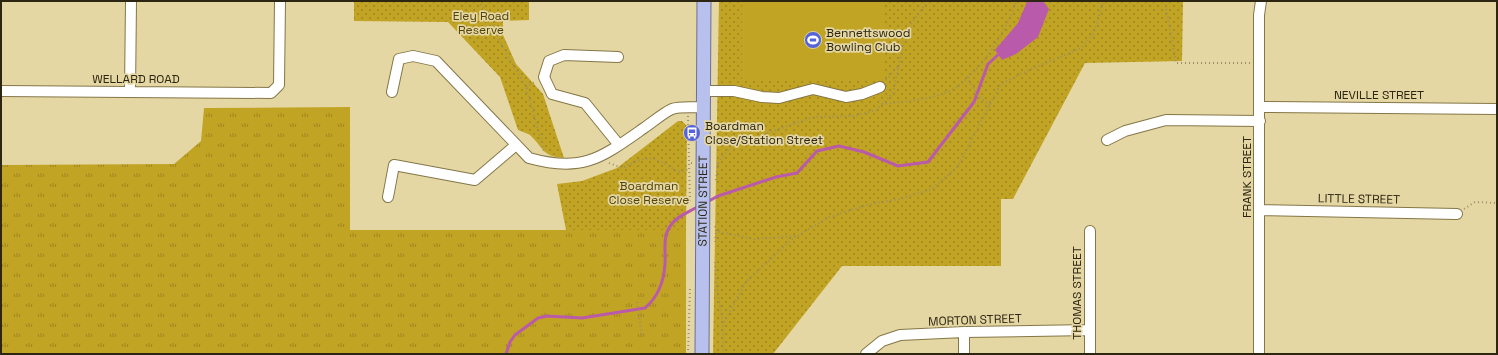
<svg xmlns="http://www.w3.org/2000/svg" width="1498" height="355" font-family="'Space Grotesk',sans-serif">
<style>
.grass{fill:url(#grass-tufts)}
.park{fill:url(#park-dots)}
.pitch{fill:#c2a425}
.water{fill:#ba5aaa}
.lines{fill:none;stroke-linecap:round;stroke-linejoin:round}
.stream{stroke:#ba5aaa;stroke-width:3}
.minor-casing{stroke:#847647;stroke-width:12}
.major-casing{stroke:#687098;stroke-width:15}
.path{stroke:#9b906a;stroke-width:2;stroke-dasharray:1 3;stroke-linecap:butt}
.minor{stroke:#fff;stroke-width:10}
.major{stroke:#b8c1ed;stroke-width:13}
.labels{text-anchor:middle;stroke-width:3.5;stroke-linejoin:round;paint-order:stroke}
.park-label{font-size:12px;fill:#514307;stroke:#e5d7a4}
.poi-label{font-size:12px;fill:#2b2511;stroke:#e5d7a4;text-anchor:start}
.street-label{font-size:12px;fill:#2b2511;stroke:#e5d7a4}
</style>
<defs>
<pattern id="grass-tufts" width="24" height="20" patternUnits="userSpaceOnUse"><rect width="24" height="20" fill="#c2a425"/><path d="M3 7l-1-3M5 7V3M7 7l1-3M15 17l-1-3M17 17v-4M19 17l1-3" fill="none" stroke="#9e851f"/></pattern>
<pattern id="park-dots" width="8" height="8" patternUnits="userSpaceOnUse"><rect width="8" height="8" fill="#c2a425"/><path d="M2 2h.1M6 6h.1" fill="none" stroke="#9e851f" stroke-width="1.8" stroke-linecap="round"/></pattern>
</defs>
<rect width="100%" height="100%" fill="#e5d7a4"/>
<!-- grass -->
<path class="grass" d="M 350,107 L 350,230 L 686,230 L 686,354 L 1,354 L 1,165 L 174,164 L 201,141 L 204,108 Z"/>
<!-- park -->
<path class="park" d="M 354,1 L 529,1 L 529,20 L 503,21 L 503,35 L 516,64 L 543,94 L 564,158 C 541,156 544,148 530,135 C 527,133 522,132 518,130 L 500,77 L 448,22 L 354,21 Z
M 719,1 L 1183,1 L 1182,61 L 1085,63 L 1013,199 L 1001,199 L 1001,266 L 842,266 L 773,354 L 713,354 Z
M 678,121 L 682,121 L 687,126 L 686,230 L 566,230 L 557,184 L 582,181 L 617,168 Z"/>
<!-- pitch -->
<path class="pitch" d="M 742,1 L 885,1 L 884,79 L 742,79 Z"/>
<!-- water -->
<path class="water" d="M 1043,1 L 1049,9 L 1038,37 L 1016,54 L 1002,60 L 995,50 L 1018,23 L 1027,2 Z"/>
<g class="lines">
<!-- stream -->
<path class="stream" d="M 707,202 L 718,196 L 776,177 L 797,173 L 817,151 L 839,146 L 864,152 L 898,166 L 928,162 L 974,102 L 988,64 L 1000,53
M 506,354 L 510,342 L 515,335 L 538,318 L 547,316 L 582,318 L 645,308 C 658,297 664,280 665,264 C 666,250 662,237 671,225 C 677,216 689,212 699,206"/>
<!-- minor casing -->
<g class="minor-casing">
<path id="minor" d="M 618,57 L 564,55 L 549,61 L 544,77 L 552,94 L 585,103 L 619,145
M 1,91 L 271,93 L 279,85 L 280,1
M 703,91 L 734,91 L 762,97 L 779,98 L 813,89 L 846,97 L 862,94 L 880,87
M 130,92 L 131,1
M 392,92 L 399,59 L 413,56 L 436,61 L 529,158 C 583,173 601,158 644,128 C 653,122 663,113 672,109 C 681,106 694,108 703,107
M 1260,107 L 1497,109
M 1107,140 L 1125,131 L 1166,120 L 1260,121
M 388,197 L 394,165 L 475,180 L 516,145
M 1260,210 L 1457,214
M 1090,231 L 1090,354
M 866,354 L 882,341 L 900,335 L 964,332 L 1090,330
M 964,354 L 964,332
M 1259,354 L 1259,15 L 1261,1"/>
</g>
<!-- major casing -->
<g class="major-casing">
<g id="major">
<path id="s1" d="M 702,354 L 704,1"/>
</g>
</g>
<!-- path -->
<path class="path" d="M 478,1 L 490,17 L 502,46 L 526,87 L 544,151
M 1165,1 L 1176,63 L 1250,63
M 967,77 L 977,95 L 991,106
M 886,80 L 899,65
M 526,87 L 535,82
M 882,104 C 907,101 935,100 957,87 C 980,72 1009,27 1016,1
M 688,116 L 689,163
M 609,163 L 622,168 C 650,154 652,155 678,172 L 689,169
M 718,163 L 731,146 L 813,117 L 854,116 L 876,110 L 893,93 L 906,32 L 927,1
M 716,180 L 718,163
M 690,201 L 689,163 L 693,163
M 1464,209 L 1475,202 L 1497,203
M 715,226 L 716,231 L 754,239 L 797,236 L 828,218 L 850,210 L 876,203 L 900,199 L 932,189 L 958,166 L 1000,85 L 1020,74 L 1081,48 L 1094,33 L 1103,1
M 715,242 L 716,231
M 715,262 L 717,289 L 723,323 L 723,354
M 637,302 L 642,336
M 724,322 L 746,282 L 796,236
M 688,354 L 690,287"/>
<!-- minor -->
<use href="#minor" class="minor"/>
<!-- major -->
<use href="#major" class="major"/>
</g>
<!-- icons -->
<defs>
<g id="stadium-disc" transform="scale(0.9)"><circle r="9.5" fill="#5664da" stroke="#e5d7a4"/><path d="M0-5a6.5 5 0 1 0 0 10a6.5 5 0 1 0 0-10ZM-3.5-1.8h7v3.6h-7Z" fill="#fff"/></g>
<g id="bus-disc" transform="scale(0.9)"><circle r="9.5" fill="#5664da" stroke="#e5d7a4"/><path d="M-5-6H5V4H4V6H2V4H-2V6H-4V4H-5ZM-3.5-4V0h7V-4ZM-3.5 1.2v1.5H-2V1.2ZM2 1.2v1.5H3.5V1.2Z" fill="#fff"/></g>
</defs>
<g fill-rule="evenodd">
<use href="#stadium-disc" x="813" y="40"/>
<use href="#bus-disc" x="692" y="133"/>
</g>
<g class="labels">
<!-- park labels -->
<g class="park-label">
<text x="481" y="20">Eley Road<tspan x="481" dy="14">Reserve</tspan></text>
<text x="649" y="190">Boardman<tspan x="649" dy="14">Close Reserve</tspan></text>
</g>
<!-- poi labels -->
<g class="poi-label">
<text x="826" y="37">Bennettswood<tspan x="826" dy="14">Bowling Club</tspan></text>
<text x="705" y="130">Boardman<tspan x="705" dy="14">Close/Station Street</tspan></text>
</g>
<!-- street labels -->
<g class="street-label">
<text x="136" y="83">WELLARD ROAD</text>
<text x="1379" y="99">NEVILLE STREET</text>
<text transform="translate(1247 177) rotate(-90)" y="4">FRANK STREET</text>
<text transform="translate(1359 199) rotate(1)" y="4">LITTLE STREET</text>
<text dy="4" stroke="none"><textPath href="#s1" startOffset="153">STATION STREET</textPath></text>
<text transform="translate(1077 293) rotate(-90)" y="4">THOMAS STREET</text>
<text transform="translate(975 320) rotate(-2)" y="4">MORTON STREET</text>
</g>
</g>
<!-- border -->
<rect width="1498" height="355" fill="none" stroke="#2b2511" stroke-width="4"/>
</svg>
